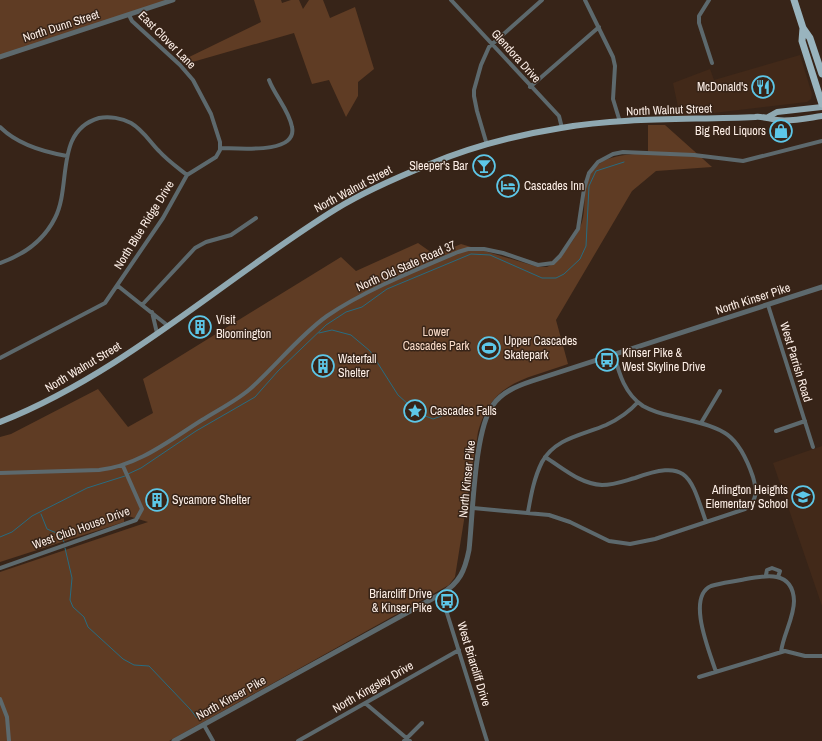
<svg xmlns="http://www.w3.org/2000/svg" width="822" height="741" font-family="'Archivo Narrow',sans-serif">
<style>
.built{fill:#422919}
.green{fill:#5f3c24}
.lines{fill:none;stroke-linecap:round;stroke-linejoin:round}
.stream{stroke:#286c81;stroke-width:1}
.minor{stroke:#5d696d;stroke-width:4}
.tertiary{stroke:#5d696d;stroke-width:5}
.primary{stroke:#8fa8b1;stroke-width:6}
.trunk{stroke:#99b4be;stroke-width:7}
.labels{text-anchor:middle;stroke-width:3;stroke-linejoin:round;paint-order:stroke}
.street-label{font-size:12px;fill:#fdefe7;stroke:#372418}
.poi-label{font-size:12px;fill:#fdefe7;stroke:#372418;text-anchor:start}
.park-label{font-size:12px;fill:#f9dbc8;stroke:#372418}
</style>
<rect width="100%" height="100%" fill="#372418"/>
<!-- built -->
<path class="built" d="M 800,55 L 812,94 L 811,99 L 807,102 L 680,117 L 673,83 L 710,69 L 714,80 Z
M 822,446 L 822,606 L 773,463 Z"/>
<!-- green -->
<path class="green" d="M 0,0 L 173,0 L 0,57 Z
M 254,0 L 281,0 L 282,3 L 291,0 L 299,0 L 303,9 L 309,0 L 323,0 L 330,18 L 355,7 L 374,69 L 358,82 L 358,96 L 346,117 L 329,80 L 312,84 L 294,33 L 189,63 L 187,58 L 261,22 Z
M 648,125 L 665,125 L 712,167 L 656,171 L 632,191 L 556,320 L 568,364 C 524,380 492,381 478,432 L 455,577 L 449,585 L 169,741 L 0,741 L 0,572 L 148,522 L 128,516 L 124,518 L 124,522 L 0,562 L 0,437 L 11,434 L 98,389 L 128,427 L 153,413 L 143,379 L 341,257 L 356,271 L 418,243 L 435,255 L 461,244 L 538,267 L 547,267 L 555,263 C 564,252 576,239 581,225 C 585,215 584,202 585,191 C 590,155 619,155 648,153 Z"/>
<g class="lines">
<!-- stream -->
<path class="stream" d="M 319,333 L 332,330 L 351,335 L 370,351 L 398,395 L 418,413 L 433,419 L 458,410
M 128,474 L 141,468 L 196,431 L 255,397 L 278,371 L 326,325 L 346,312 L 362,307 L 387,289 L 471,254 L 490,255 L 542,278 L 556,278 L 564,274 L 580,259 L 586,246 L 589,186 L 596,171 L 624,162
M 41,514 L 47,529 L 59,534 L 64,542
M 0,537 L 12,532 L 32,516 L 87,488 L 125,476
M 65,548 L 72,578 L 70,600 L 73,607 L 84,617 L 88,627 L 123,659 L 134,665 L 149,666 L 190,709 L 197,718"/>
<!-- minor -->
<path class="minor" d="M 451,0 L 559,116 L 562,128
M 585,0 L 613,57 L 615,66 L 613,99 L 620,122
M 709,0 L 699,16 L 699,23 L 712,63
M 530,87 L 599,27
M 0,127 C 18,145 43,152 67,156
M 487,145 L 477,111 L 474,96 L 474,90 L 481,65 L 489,47 L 542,0
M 221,148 C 236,148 298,155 292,127 C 289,110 275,96 269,80
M 0,263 C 23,255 44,240 55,218 C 72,185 54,131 99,118 C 109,116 122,118 131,123 C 143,130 150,142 159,151 C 167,160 177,167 187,175
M 118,286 L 167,325
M 142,305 L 195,248 L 206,242 L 231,235 L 256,218
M 768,305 L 813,447
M 152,312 L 157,333
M 0,358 L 105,303 L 163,218 L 187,175 L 216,157 L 220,150 L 220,142 L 211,114 L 193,80 L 180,65 L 132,21 L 129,15
M 701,423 L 720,391
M 776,431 L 805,421
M 545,457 C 563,468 580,484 602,485 C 614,485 624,481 635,478 C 688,459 690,475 706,522
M 0,473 L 99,470 C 138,466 170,440 202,420 C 218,410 236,401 250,389 C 276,366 299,336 327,316 C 363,291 418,269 458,252 L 468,249 L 484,249 L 503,253 L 538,265 L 553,263 L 560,256 L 578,229 L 584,189 L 589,173 L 598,162 L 613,154 L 623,152 L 694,155 L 743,161 L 822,141
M 473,508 L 549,515 L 570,522 L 609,541 L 630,544 L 655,539 L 745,509 C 758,500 757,491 753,477 C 736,427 719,428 672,416 C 662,414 652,411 643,406 C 625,394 619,374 614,354
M 528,512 C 531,495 534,478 542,462 C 555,438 583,435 606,425 C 619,419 629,412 638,402
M 0,568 L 136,520 L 142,509 L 123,466
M 766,575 L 767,570 L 772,568 L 780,571 L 778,577
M 441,594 L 487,741
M 716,672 C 710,653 686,597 711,586 C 721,583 731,582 741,580 C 762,576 793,568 794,601 C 794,618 783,635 781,652
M 699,677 L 785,651 L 805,656 L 822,656
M 0,699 L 7,717 L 9,741
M 365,703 L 410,741
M 204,725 L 213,741
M 298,741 L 459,650
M 404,741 L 422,723"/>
<!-- tertiary -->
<path class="tertiary" d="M 0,57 L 173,0
M 174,741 L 441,594 C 460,583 465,570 469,550 C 473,515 474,430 493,405 C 502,392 517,386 532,381 L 822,287"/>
<!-- primary -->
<path class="primary" d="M 768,117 L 777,112 L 822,107
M 0,422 C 124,373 223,279 336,209 C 365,191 398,177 430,164 C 471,147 517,135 561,128 C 624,117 691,120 755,117 C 763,116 769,119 777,120 C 791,122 808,118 822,116"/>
<!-- trunk -->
<path class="trunk" d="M 794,0 L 803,28 L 810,38 L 822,74
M 803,28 L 802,41 L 822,104"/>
</g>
<!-- icons -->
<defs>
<g id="restaurant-ring" transform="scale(1.15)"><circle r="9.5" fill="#372418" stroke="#5dc7e8" stroke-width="1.5"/><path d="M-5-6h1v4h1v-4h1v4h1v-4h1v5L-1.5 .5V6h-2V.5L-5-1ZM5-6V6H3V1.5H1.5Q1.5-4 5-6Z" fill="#5dc7e8"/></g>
<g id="shop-ring" transform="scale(1.15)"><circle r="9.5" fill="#372418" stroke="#5dc7e8" stroke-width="1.5"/><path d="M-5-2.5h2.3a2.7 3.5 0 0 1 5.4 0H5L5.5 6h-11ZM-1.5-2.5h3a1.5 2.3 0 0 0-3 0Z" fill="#5dc7e8"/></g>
<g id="bar-ring" transform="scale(1.15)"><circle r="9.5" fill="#372418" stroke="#5dc7e8" stroke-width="1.5"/><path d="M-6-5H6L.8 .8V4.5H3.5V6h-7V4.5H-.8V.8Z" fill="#5dc7e8"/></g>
<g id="hotel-ring" transform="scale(1.15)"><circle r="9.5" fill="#372418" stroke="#5dc7e8" stroke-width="1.5"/><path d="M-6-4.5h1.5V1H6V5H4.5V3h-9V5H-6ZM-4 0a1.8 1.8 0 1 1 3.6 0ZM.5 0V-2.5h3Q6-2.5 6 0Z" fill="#5dc7e8"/></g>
<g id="building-ring" transform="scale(1.15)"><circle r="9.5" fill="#372418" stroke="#5dc7e8" stroke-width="1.5"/><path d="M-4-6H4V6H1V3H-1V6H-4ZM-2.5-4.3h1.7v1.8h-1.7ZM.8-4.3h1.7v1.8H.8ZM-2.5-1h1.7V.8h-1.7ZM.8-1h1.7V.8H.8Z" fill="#5dc7e8"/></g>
<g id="stadium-ring" transform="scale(1.15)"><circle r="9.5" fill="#372418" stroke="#5dc7e8" stroke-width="1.5"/><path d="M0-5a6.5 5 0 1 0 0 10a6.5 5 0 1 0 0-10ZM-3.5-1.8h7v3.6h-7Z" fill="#5dc7e8"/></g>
<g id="bus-ring" transform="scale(1.15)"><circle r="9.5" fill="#372418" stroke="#5dc7e8" stroke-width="1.5"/><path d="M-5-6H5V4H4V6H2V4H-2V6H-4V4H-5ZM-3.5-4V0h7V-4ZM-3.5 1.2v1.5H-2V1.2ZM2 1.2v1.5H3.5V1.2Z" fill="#5dc7e8"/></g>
<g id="sight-ring" transform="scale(1.15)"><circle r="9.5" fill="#372418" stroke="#5dc7e8" stroke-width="1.5"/><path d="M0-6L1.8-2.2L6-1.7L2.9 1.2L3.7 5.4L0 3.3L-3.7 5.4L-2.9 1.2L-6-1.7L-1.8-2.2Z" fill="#5dc7e8"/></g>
<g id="school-ring" transform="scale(1.15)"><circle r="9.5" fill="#372418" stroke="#5dc7e8" stroke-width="1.5"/><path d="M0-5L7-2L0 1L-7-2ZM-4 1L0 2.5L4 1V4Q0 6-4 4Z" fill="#5dc7e8"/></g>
</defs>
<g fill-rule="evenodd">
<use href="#restaurant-ring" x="763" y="87"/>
<use href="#shop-ring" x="781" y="131"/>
<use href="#bar-ring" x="484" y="166"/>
<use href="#hotel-ring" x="508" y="186"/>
<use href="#building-ring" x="200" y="327"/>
<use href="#stadium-ring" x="489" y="348"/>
<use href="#bus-ring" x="607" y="360"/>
<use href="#building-ring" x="323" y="366"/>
<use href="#sight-ring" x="415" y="411"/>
<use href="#school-ring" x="803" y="497"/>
<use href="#building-ring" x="157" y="500"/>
<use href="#bus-ring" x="447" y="601"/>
</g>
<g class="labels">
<!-- street labels -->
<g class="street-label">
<text transform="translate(61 26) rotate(-18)" y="4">North Dunn Street</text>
<text transform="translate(167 40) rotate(45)" y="4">East Clover Lane</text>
<text transform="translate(516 56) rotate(48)" y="4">Glendora Drive</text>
<text transform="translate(669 110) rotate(-2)" y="4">North Walnut Street</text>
<text transform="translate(353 189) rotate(-28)" y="4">North Walnut Street</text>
<text transform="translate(144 225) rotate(-58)" y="4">North Blue Ridge Drive</text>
<text transform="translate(406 266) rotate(-24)" y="4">North Old State Road 37</text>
<text transform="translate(753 299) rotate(-18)" y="4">North Kinser Pike</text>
<text transform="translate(796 362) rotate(73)" y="4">West Parrish Road</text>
<text transform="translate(83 367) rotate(-31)" y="4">North Walnut Street</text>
<text transform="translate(467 479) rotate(-84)" y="4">North Kinser Pike</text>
<text transform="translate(81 528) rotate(-20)" y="4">West Club House Drive</text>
<text transform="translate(474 664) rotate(73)" y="4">West Briarcliff Drive</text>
<text transform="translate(373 687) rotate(-30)" y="4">North Kingsley Drive</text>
<text transform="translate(231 698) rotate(-29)" y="4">North Kinser Pike</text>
</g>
<!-- poi labels -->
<g class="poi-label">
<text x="748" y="91" text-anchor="end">McDonald's</text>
<text x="766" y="135" text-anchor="end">Big Red Liquors</text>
<text x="468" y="170" text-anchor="end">Sleeper's Bar</text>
<text x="524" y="190">Cascades Inn</text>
<text x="216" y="324">Visit<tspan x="216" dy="14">Bloomington</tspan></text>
<text x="504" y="345">Upper Cascades<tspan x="504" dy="14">Skatepark</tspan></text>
<text x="622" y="357">Kinser Pike &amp;<tspan x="622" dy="14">West Skyline Drive</tspan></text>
<text x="338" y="363">Waterfall<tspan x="338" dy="14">Shelter</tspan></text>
<text x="430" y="415">Cascades Falls</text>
<text x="788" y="494" text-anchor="end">Arlington Heights<tspan x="788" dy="14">Elementary School</tspan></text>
<text x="172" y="504">Sycamore Shelter</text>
<text x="432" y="598" text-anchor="end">Briarcliff Drive<tspan x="432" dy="14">&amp; Kinser Pike</tspan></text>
</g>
<!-- park labels -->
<g class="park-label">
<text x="436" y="336">Lower<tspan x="436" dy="14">Cascades Park</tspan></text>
</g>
</g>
</svg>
